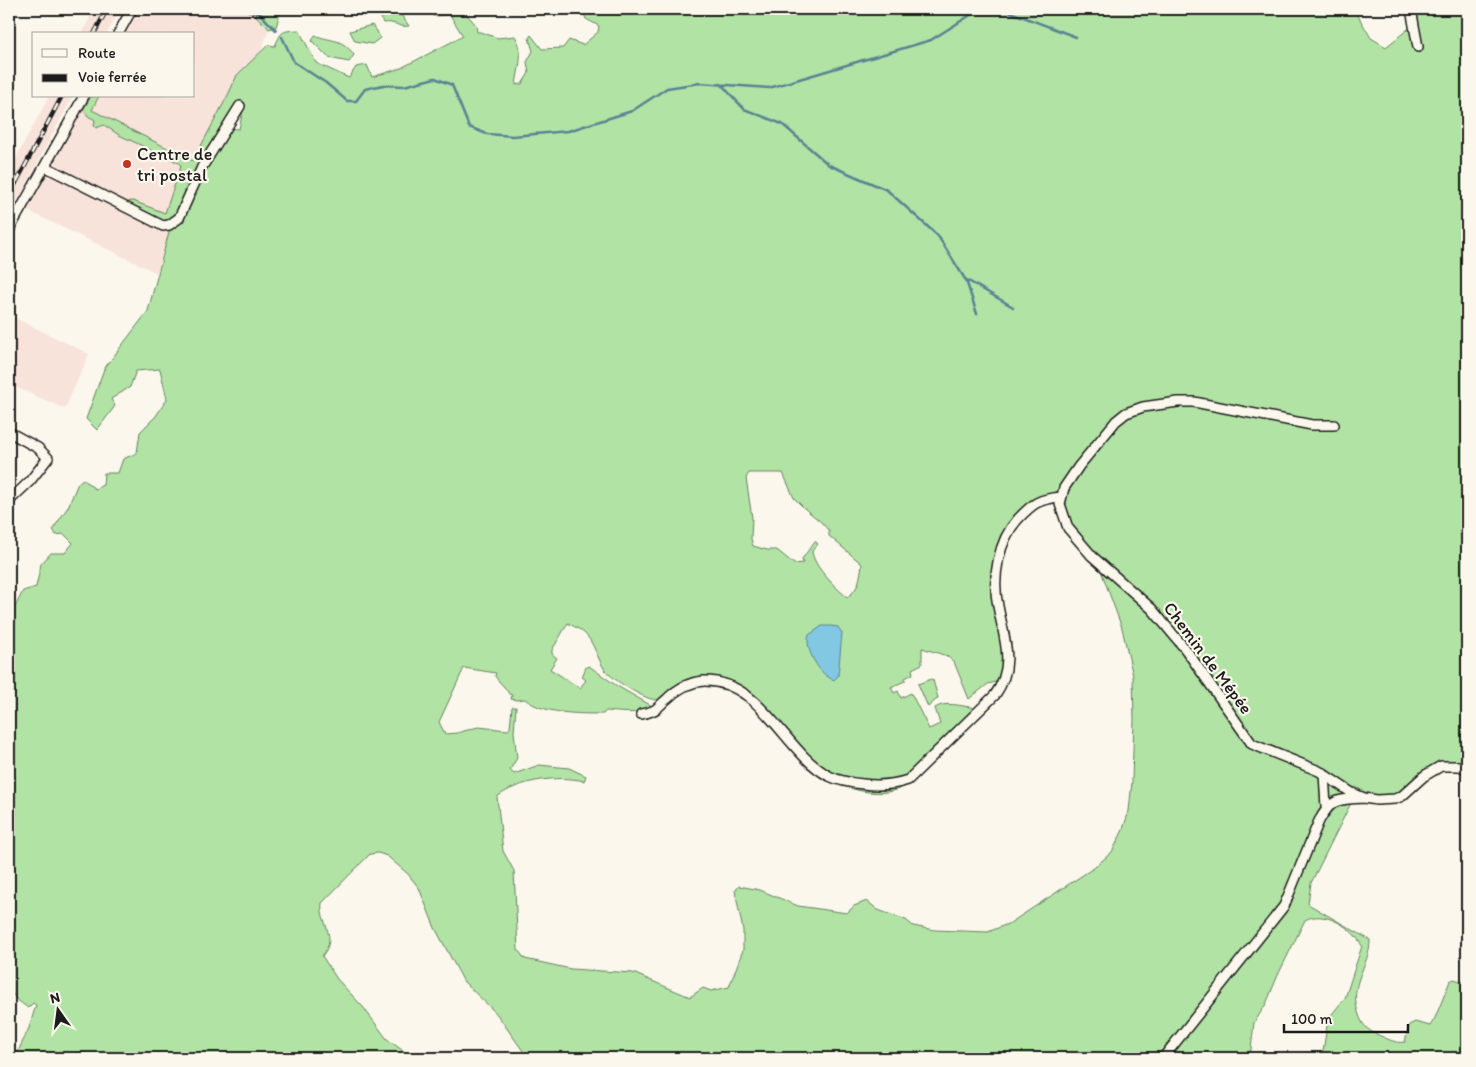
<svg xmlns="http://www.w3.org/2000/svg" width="1476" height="1067" font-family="Itim,sans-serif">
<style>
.built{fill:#f8e3db}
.green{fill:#b1e3a4;stroke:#668060;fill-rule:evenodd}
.water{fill:#82c8e3;stroke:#598393}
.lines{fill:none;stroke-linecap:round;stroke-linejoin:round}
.stream{stroke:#598393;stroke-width:2.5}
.minor-casing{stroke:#1c1c1c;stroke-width:12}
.minor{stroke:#fbf7ec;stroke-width:9}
.rail-casing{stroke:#1c1c1c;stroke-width:4.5}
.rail{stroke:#fbf7ec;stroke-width:2.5;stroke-dasharray:8;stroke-linecap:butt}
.poi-dot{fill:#c8321e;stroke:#fbf7ec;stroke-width:2}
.labels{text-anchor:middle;stroke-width:4.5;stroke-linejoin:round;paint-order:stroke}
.poi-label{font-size:18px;fill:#1c1c1c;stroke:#fbf7ec;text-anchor:start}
.street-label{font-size:18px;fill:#1c1c1c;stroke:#fbf7ec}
</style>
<rect width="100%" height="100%" fill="#fbf7ec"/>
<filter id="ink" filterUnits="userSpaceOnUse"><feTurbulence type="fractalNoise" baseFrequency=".02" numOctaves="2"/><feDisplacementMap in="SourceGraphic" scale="10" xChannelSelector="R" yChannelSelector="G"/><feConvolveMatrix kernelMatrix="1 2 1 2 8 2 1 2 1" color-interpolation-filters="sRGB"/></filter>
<g filter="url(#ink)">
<!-- built -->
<path class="built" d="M 94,9 L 120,9 L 107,34 L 82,34 Z
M 139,9 L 157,9 L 168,13 L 178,9 L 242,9 L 254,14 L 269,29 L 255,67 L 245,64 L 176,204 L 157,273 L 24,209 L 91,96 L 194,96 L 194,34 L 125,34 Z
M 49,96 L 73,96 L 9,217 L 9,171 Z
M 9,315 L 89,354 L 65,409 L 9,384 Z"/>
<!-- green -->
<path class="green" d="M 242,9 L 281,9 L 276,27 L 269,29 L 254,14 Z
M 380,9 L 403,9 L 399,12 L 409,26 C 398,28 396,21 383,23 L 380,17 Z
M 426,9 L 462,9 L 476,25 L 477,32 L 480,32 L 498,38 L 515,36 C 525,52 518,69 516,85 L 522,84 L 529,73 L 527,62 L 533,51 L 529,38 L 531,35 L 542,49 L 563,48 L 569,40 L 583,45 L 598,32 L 599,26 L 586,19 L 582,9 L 1354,9 L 1371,38 L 1386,47 L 1413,25 L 1407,9 L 1435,9 L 1436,11 L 1441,9 L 1467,9 L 1467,767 C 1450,761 1434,762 1420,774 C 1410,782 1403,794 1389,797 C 1377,799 1366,793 1356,787 L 1353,788 L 1351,803 L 1311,883 L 1308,904 L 1370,940 C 1370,967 1347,983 1359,1015 C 1362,1024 1367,1030 1376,1034 C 1386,1038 1395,1044 1405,1042 L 1409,1025 L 1415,1022 L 1430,1026 L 1435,1018 L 1450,981 L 1454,979 L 1467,983 L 1467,1058 L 1322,1058 L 1328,1019 L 1345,998 L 1362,946 C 1354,928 1324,909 1305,920 L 1278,975 L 1266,1004 L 1254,1023 L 1250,1058 L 528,1058 L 496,1013 L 464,982 L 435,928 L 419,888 L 408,874 L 387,856 L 378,853 L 370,854 L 322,903 C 319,922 339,936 322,956 L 337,979 L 363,1007 L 387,1039 L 406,1053 L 406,1058 L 15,1058 L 29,1028 L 36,1005 L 33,1003 L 28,1008 L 16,999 L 9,988 L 9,635 L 11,631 L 9,619 L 23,591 L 36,587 L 41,564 L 51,553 L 65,553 L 73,543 L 64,534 L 56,535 L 53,529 L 68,507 L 78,483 L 83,479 L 95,489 L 103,485 L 104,473 L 118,473 L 123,459 L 137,453 L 140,432 L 156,416 L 167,399 L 160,369 L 136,371 L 130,387 L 111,399 L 115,406 L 97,430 L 86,419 L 104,369 L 148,311 L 170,228 L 179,222 L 183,216 L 205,166 L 230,128 L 239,129 L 244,106 L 239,103 L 200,166 L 178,216 C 174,221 169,223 163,222 L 129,204 L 129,201 L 133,201 L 165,213 L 181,166 L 179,163 L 119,135 L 104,125 L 96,128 L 94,126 L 95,120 L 88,116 L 83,110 L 91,96 L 99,96 L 92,110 L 193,161 L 229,93 L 237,75 L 268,45 L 275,46 C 282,30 282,31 299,30 L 316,63 L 349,78 L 356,67 L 367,65 L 372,77 L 401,68 L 463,36 L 450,15 L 433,16 ZM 1076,465 L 1078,469 L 1066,498 L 1066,509 L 1068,520 L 1079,540 L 1096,557 L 1122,628 L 1133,676 L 1134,720 L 1132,782 L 1129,811 L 1122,832 L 1112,852 L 1095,867 L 1010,923 L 988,932 L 934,930 L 913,926 L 906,920 L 878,910 L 867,901 L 854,906 L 847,913 L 798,906 L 760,890 L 739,886 L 735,891 L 743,930 L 743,950 L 729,987 L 711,991 L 703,988 L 690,997 L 633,973 L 571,969 L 525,959 L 518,950 L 514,871 L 503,851 L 497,797 C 519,780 558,775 584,781 L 586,776 L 569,768 L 539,765 L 514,774 L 510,770 L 517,758 L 514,732 L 516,707 L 512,707 L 510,728 L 508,730 L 478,727 L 457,733 L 445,734 L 439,722 L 464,668 L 496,673 L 495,676 C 499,683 506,687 509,694 L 512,695 L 511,699 L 516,700 L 525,699 C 542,714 581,714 603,714 L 606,711 C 621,712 637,715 651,709 L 652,706 L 617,686 L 589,666 L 586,667 L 582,677 L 586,680 L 580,688 L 550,669 L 557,658 L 552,654 L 552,650 L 568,623 C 573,626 580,629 584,633 C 593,640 598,660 605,670 C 612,679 646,701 658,700 C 664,700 668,693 673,689 C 700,667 732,679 756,699 L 815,763 L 823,770 L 843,778 L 841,785 C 865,794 890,797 911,783 L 905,778 L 910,775 L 973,710 L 971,707 C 959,706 946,701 935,708 L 940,724 L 929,729 L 911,693 L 901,698 L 898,691 L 894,693 L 891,687 L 905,681 L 905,678 L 913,674 L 912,669 L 922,664 L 922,648 L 947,656 L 954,662 L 969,699 L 988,684 L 1000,681 C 1003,668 1005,656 1003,643 C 1001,623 992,604 992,583 C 994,544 1015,502 1055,492 L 1059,494 ZM 749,473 L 783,473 L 794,498 L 804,508 L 821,522 L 829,531 L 829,536 L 862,564 C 860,578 859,590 847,597 C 835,587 813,566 812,551 L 818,544 L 815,541 L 802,559 L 803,563 L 794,564 L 777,550 L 767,550 L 753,546 L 751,539 L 752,518 L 746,478 Z
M 372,25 L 377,31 L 380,38 L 372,44 L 355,41 L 350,31 Z
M 315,35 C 330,42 342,37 354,55 L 349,62 L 329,58 L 312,41 Z
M 931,679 L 933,680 L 938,698 L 928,707 L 918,684 Z"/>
<!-- water -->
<path class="water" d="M 822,626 L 831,626 L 838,627 L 842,633 L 838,676 L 834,680 C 820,676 804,649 809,635 Z"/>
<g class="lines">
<!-- stream -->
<path class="stream" d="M 250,9 L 260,14 L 276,30
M 1002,9 L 1076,37
M 282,37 L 294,62 L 326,83 L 347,101 L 356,101 L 365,89 L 383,85 L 404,86 L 435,78 L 452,85 L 469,127 L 487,134 L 513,136 L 568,131 L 632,111 L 667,88 L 700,83 L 769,88 L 931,40 L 980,9
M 721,84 L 744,109 L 782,124 L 829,165 L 887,190 L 938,236 L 965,279 L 1013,307
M 966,280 L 977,314"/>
<!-- minor casing -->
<g class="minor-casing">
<path id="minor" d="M 1411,9 L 1418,47
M 118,34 L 132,9
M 46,167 L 163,226 L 169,225 L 179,218 L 202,167 L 240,106
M 9,230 L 84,96
M 1334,425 L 1312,425 L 1194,402 L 1178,402 L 1143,407 L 1126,413 L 1116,421 L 1079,466 L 1064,488 L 1060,504 L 1068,528 L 1092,556 L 1152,609 L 1186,650 L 1252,744 L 1319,771 L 1352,793 L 1364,798 L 1377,800 L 1395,799 L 1402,796 L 1424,776 L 1441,766 L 1459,766 L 1467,769
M 9,432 L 38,448 L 48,458 L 30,481 L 9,501
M 641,714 C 646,713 652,712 656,709 C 660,706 663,702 667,699 C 677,689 690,682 704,681 C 762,680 784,752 829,776 C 839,781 852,783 863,784 C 878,786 893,785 908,780 L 995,695 C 1016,665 1004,639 998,606 C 992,578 998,541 1018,519 C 1033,503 1039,499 1061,497
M 1324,773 L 1326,807
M 1163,1058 L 1284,906 L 1319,821 C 1332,797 1339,800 1364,798"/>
</g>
<!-- minor -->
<use href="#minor" class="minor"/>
<!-- rail casing -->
<g class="rail-casing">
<path id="rail" d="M 94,34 L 107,9
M 9,196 L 62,96"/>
</g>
<!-- rail -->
<use href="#rail" class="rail"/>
</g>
</g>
<!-- markers -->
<circle class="poi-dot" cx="127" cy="164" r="5"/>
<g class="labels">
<!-- poi labels -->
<g class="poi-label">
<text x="137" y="160">Centre de<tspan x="137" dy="21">tri postal</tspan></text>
</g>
<!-- street labels -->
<g class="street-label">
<text transform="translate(1208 658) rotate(53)" y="6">Chemin de Mépée</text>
</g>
</g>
<!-- margin -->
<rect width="1476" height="1067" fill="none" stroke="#fbf7ec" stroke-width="30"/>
<rect x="15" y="15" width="1446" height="1037" fill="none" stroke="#1c1c1c" stroke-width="2" filter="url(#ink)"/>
<!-- legend -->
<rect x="32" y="32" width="162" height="65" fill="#fbf7ec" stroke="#a29f99"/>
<rect x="42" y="49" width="25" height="8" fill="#fbf7ec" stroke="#a29f99"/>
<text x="78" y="58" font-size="15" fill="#1c1c1c">Route</text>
<rect x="42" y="74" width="25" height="8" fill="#1c1c1c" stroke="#a29f99"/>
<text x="78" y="82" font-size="15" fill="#1c1c1c">Voie ferrée</text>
<!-- north arrow -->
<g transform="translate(58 1010) rotate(346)" stroke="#fbf7ec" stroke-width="4" paint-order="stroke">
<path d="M0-4L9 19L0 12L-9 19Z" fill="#1c1c1c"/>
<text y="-8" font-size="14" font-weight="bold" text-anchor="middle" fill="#1c1c1c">N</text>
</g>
<!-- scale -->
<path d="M1284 1024v8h124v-8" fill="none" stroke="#1c1c1c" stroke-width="2.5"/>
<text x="1291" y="1024" font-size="15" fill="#1c1c1c" stroke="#fbf7ec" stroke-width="4" paint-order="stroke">100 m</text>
</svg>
